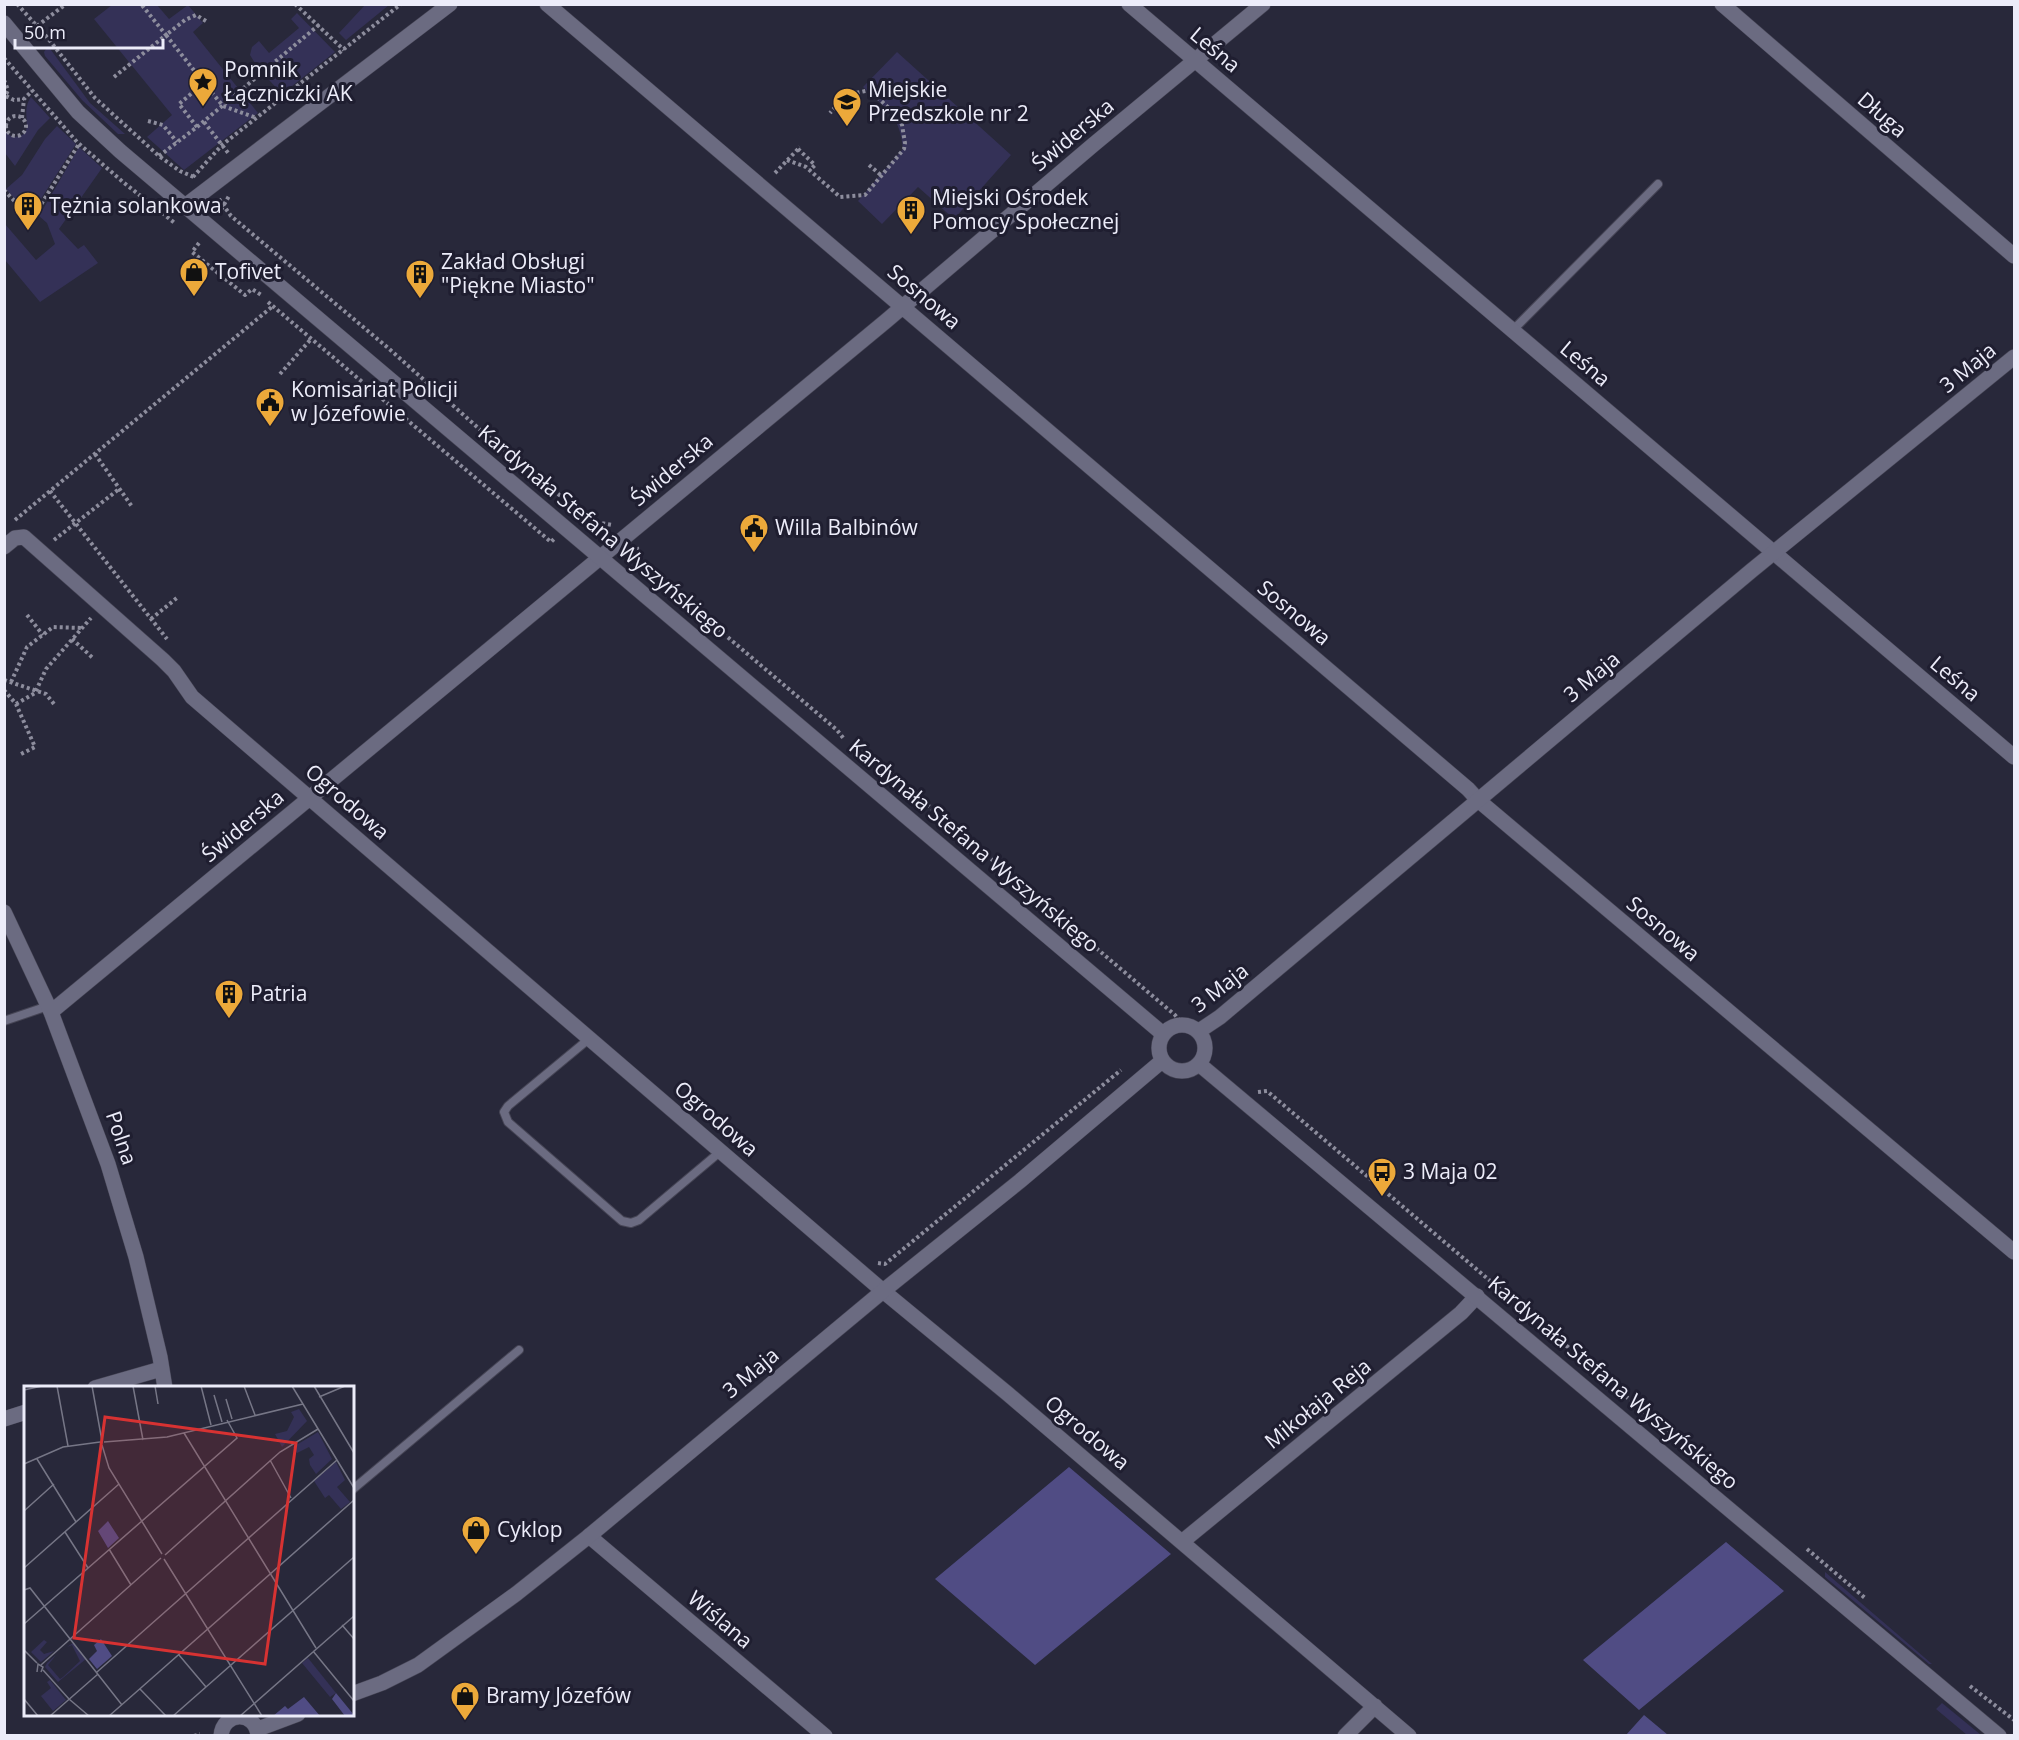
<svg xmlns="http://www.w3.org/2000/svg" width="2019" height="1740" font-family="'Open Sans',sans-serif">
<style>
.green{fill:#343157}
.forest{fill:#504c84}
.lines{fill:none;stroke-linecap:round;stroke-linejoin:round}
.lane-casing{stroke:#464555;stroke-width:10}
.street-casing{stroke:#464555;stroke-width:16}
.secondary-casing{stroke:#464555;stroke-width:16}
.path{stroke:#8d8d9d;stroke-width:4;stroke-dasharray:3 3;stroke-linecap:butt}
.lane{stroke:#6b6b81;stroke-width:8}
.street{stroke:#6b6b81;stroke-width:15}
.secondary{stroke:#6b6b81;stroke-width:15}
.labels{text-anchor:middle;stroke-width:6;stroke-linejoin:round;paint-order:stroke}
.street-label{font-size:21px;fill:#ececf9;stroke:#1f1e30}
.poi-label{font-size:21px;fill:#ececf9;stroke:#1f1e30;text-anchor:start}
.inset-road{fill:none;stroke:#767686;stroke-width:1.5}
.view{fill:#d73232;fill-opacity:0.15;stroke:#d73232;stroke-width:3}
.inset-edge{fill:none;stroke:#ececf9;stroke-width:3}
</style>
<rect width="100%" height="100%" fill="#28283a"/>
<!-- green -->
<path class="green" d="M 112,5 L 157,5 L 169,19 L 188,5 L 203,23 L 193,32 L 258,113 L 184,170 L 147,137 L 172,115 L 94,19 Z
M 365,5 L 389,5 L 346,40 L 339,33 Z
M 297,13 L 335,52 L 282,94 L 258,68 L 250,55 L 252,47 L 259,41 L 269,53 L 299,28 L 291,19 Z
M 48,46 L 90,103 L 125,134 L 118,134 L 82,100 L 45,56 L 44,52 Z
M 897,52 L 1011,155 L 954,219 L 918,187 L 882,224 L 858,201 L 903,149 C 900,115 886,109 863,87 Z
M 31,97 L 50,118 L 38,130 L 15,166 L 5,153 L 5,131 L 12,137 C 39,137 18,114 31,97 Z
M 57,126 L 76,144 L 32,213 L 23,205 L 21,206 L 6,189 L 22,175 L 45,139 Z
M 79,147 L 102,168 L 59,229 L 78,249 L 84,245 L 98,263 L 40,302 L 5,260 L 5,224 L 36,260 L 55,244 L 47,223 L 39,216 Z
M 1825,1572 L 1932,1664 L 1929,1664 L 1825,1577 Z
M 1942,1703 L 1981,1735 L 1967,1735 L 1936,1709 Z"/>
<!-- forest -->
<path class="forest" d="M 1069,1467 L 1171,1554 L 1035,1665 L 935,1579 Z
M 1726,1542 L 1784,1591 L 1639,1710 L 1583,1660 Z
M 1644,1715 L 1668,1735 L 1626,1735 Z"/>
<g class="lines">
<!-- lane casing -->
<g class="lane-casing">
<path id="lane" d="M 1513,330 L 1658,184
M 4,1021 L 48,1006
M 590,1038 L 508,1106 L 504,1112 L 508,1122 L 622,1221 L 631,1223 L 639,1220 L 721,1151
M 352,1490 L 519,1350"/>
</g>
<!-- street casing -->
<g class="street-casing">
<path id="street" d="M 547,4 L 1468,789 L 1478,800 L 2014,1252
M 1129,4 L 2014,757
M 1722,4 L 2014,256
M 185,206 L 450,4
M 4,547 L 15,538 L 24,537 L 163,660 L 174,671 L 192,697 L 883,1291 L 1008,1394 L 1409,1736
M 4,912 L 51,1012 L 108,1164 L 136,1257 L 160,1357 L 165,1388
M 51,1012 L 886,321 L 1093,145 L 1263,4
M 95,1388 L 161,1369
M 4,1419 L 26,1412
M 589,1536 L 825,1736
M 1183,1541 L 1461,1313 L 1477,1296
M 1345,1736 L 1375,1706"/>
</g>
<!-- secondary casing -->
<g class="secondary-casing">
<path id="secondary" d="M 4,23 L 78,112 L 120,151 L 1163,1034
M1159 1048a23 23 0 1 1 46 0a23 23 0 1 1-46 0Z
M 1199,1031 L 1220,1017 L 1751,571 L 2014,357
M 1199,1064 L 1999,1736
M 352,1694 L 382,1683 L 418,1665 L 516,1594 L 589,1536 L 883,1291 L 1020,1181 L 1162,1061
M 258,1729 L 298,1714
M 221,1736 C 223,1711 256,1710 258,1736"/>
</g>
<!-- path -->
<path class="path" d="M 17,4 L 46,36 L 95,98 L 159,156 L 180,171 L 196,178
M 295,4 L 344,50
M 37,26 L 66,4
M 4,58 L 77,142 L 123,182 L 176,224
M 114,77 L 166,35 L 141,4
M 4,80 L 8,90 L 4,99
M 204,83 L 223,106 L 257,118
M 6,96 L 14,100 L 24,99
M6 126a10 10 0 1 1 20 0a10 10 0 1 1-20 0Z
M 22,118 L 24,99 L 32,91
M 148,121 L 163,125 L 177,142
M 204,122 L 229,154
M 197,127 L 179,104 L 204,83 L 166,35 L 185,20 L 196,15 L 206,21
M 798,149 L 815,165 L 810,170
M 159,156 L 197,127 L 320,24
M 787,160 L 806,167 L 840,197 L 865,195 L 904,149 L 905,143 L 902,125 L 899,118 L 870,90 L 846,95 L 830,113
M 869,165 L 882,176
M 775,173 L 800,147
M 193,177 L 222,145 L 401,4
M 4,190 L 20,207
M 219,199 L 231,216 L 387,347 L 485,434 L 591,521 L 612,525
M 35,214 L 79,144
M 218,215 L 229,196
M 199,243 L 192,252 L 245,295 L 252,289 L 263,296
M 891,278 L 897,272
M 268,302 L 551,542 L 554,539
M 280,374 L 311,339
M 95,454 L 133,508
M 50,491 L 167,639
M 15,520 L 273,306
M 54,540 L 119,489
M 637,547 L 638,561 L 837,730 L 844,739
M 27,615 L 43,635
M 151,619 L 178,597
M 72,639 L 94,659
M 4,680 L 46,694 L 54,704
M 11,682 L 27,647 L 53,627 L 82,628
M 4,690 L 16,704 L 35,747 L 21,754
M 16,704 L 35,693 L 46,669 L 91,618
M 856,750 L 877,762 L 1175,1015 L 1183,1025
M 1258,1092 L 1267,1091 L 1723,1479
M 878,1263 L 885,1264 L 1121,1070
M 1807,1549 L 1865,1598
M 1970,1686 L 2014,1720
M 194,1736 L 200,1734"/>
<!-- lane -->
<use href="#lane" class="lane"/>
<!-- street -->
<use href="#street" class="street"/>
<!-- secondary -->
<use href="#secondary" class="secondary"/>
</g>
<!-- icons -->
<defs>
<g id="sight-pin" transform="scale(1.5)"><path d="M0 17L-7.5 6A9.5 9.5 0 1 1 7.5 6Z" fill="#eca93a" stroke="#1f1e30"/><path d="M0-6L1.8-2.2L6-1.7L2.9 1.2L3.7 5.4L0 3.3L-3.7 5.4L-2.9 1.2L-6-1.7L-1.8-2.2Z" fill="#111"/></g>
<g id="school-pin" transform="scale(1.5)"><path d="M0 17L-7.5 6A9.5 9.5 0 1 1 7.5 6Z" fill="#eca93a" stroke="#1f1e30"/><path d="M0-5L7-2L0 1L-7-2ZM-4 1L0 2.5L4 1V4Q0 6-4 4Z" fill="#111"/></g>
<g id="building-pin" transform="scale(1.5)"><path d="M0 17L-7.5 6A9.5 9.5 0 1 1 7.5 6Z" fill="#eca93a" stroke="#1f1e30"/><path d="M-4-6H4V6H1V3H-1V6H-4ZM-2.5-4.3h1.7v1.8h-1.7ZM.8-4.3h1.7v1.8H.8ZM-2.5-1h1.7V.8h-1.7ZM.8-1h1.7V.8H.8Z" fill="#111"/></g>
<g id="shop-pin" transform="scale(1.5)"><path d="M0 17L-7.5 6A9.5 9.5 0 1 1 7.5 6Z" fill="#eca93a" stroke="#1f1e30"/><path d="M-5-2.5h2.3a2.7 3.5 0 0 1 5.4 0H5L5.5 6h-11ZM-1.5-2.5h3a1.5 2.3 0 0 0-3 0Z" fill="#111"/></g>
<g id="civic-pin" transform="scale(1.5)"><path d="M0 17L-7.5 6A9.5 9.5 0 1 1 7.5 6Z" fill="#eca93a" stroke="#1f1e30"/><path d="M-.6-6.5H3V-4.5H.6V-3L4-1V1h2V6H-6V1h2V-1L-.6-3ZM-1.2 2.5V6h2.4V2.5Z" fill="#111"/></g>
<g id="bus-pin" transform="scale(1.5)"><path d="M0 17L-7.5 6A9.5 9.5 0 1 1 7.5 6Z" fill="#eca93a" stroke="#1f1e30"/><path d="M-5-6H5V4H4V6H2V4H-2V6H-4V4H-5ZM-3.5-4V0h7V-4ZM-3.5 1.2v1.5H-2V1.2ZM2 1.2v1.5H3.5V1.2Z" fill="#111"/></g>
</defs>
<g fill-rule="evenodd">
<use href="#sight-pin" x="203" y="82"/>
<use href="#school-pin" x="847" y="102"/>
<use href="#building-pin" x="28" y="206"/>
<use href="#building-pin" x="911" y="210"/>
<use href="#shop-pin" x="194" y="272"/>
<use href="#building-pin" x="420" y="274"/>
<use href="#civic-pin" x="270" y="402"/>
<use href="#civic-pin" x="754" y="528"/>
<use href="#building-pin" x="229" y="994"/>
<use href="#bus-pin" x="1382" y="1172"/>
<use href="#shop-pin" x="476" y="1530"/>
<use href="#shop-pin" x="465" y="1696"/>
</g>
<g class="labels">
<!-- street labels -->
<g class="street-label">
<text transform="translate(1215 50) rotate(40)" y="7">Leśna</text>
<text transform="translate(1882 115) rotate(41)" y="7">Długa</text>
<text transform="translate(1073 135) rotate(-40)" y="7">Świderska</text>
<text transform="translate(924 297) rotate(40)" y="7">Sosnowa</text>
<text transform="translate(1585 364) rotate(40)" y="7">Leśna</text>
<text transform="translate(1968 368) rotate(-39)" y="7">3 Maja</text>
<text transform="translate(672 470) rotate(-40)" y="7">Świderska</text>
<text transform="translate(603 532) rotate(40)" y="7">Kardynała Stefana Wyszyńskiego</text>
<text transform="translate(1294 613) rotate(40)" y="7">Sosnowa</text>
<text transform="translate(1592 677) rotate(-40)" y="7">3 Maja</text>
<text transform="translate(1955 679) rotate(40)" y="7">Leśna</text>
<text transform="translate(347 802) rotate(41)" y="7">Ogrodowa</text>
<text transform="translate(243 826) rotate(-40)" y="7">Świderska</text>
<text transform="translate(974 846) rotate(40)" y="7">Kardynała Stefana Wyszyńskiego</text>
<text transform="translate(1663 929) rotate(40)" y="7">Sosnowa</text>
<text transform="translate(1220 988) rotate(-38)" y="7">3 Maja</text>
<text transform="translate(716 1119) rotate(41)" y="7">Ogrodowa</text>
<text transform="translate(121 1138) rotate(71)" y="7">Polna</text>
<text transform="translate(751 1373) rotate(-40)" y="7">3 Maja</text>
<text transform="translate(1613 1383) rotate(40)" y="7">Kardynała Stefana Wyszyńskiego</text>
<text transform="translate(1318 1404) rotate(-39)" y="7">Mikołaja Reja</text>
<text transform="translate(1087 1433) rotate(40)" y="7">Ogrodowa</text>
<text transform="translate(720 1620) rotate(40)" y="7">Wiślana</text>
</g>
<!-- poi labels -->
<g class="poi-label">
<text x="224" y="77">Pomnik<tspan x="224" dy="24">Łączniczki AK</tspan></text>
<text x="868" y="97">Miejskie<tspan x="868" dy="24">Przedszkole nr 2</tspan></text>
<text x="932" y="205">Miejski Ośrodek<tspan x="932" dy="24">Pomocy Społecznej</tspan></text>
<text x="49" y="213">Tężnia solankowa</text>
<text x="441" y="269">Zakład Obsługi<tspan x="441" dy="24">"Piękne Miasto"</tspan></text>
<text x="215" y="279">Tofivet</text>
<text x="291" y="397">Komisariat Policji<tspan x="291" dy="24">w Józefowie</tspan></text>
<text x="775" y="535">Willa Balbinów</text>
<text x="250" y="1001">Patria</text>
<text x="1403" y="1179">3 Maja 02</text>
<text x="497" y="1537">Cyklop</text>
<text x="486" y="1703">Bramy Józefów</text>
</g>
</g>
<!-- overview -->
<g transform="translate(24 1386)">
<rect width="330" height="330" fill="#28283a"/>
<path d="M 275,23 L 283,35 L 258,61 L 251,48 L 263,45 L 270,31 L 267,26 ZM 294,46 L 308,73 L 292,88 L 286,79 L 285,73 L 290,69 L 285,61 L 273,67 L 269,61 ZM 312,76 L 321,94 L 313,101 L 326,116 L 317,123 L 305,109 L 301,112 L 290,95 ZM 20,254 L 23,256 L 16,264 L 20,268 L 30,265 L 17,276 L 7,266 ZM 49,257 L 62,273 L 34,296 L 21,281 L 23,277 L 32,269 L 24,279 L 36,293 L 39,291 L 56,275 L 48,259 L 43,261 ZM 284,272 L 312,307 L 306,311 L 278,277 ZM 26,294 L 42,314 L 29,325 L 17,310 L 27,302 L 23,296 Z" fill="#343157"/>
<path d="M 84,135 L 95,152 L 84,162 L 74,145 ZM 77,253 L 88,270 L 73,283 L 65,273 L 73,265 L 70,259 ZM 312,307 L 330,329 L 330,330 L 321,330 L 308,313 ZM 280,311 L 296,330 L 249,330 L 261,320 L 264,323 Z" fill="#504c84"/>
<path class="inset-road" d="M 33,0 L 44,60M 68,0 L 78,55M 109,0 L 119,54M 131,0 L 134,18M 177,0 L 187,39M 220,0 L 231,29M 268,0 L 330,102M 290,0 L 330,67M 0,4 L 18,0M 190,9 L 198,36M 295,11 L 321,0M 202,13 L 208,33M 160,47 L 292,262M 80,56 L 143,51 L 279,18M 78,59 L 85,82 L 138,168M 13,73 L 52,136M 246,74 L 267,112M 0,78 L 39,61 L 76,56M 0,125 L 30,98M 41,146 L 64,182M 85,163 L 107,199M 141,169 L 256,66 L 294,43M 140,173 L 238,330M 0,182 L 95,98M 0,204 L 6,202 L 98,319M 0,238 L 213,52 L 203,34M 318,239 L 330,253M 0,264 L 13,277M 289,265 L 330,315M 155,269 L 182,301M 17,279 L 137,172M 19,284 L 45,313 L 65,330M 13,286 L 14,278 L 19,281 L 17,286M 73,286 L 313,74M 116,303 L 142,330M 0,313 L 14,330M 26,330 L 74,288M 85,330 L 330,114M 149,330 L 330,171M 216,330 L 330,230"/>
<path class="view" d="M 81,31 L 272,57 L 241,278 L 50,252 Z"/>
<rect width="330" height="330" class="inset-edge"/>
</g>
<!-- border -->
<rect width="2019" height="1740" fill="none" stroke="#ececf9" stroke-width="12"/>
<!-- scale -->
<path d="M15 39v9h148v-9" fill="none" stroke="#ececf9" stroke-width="3"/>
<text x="24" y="39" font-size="18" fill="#ececf9" stroke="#1f1e30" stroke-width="4.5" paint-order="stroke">50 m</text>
</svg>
